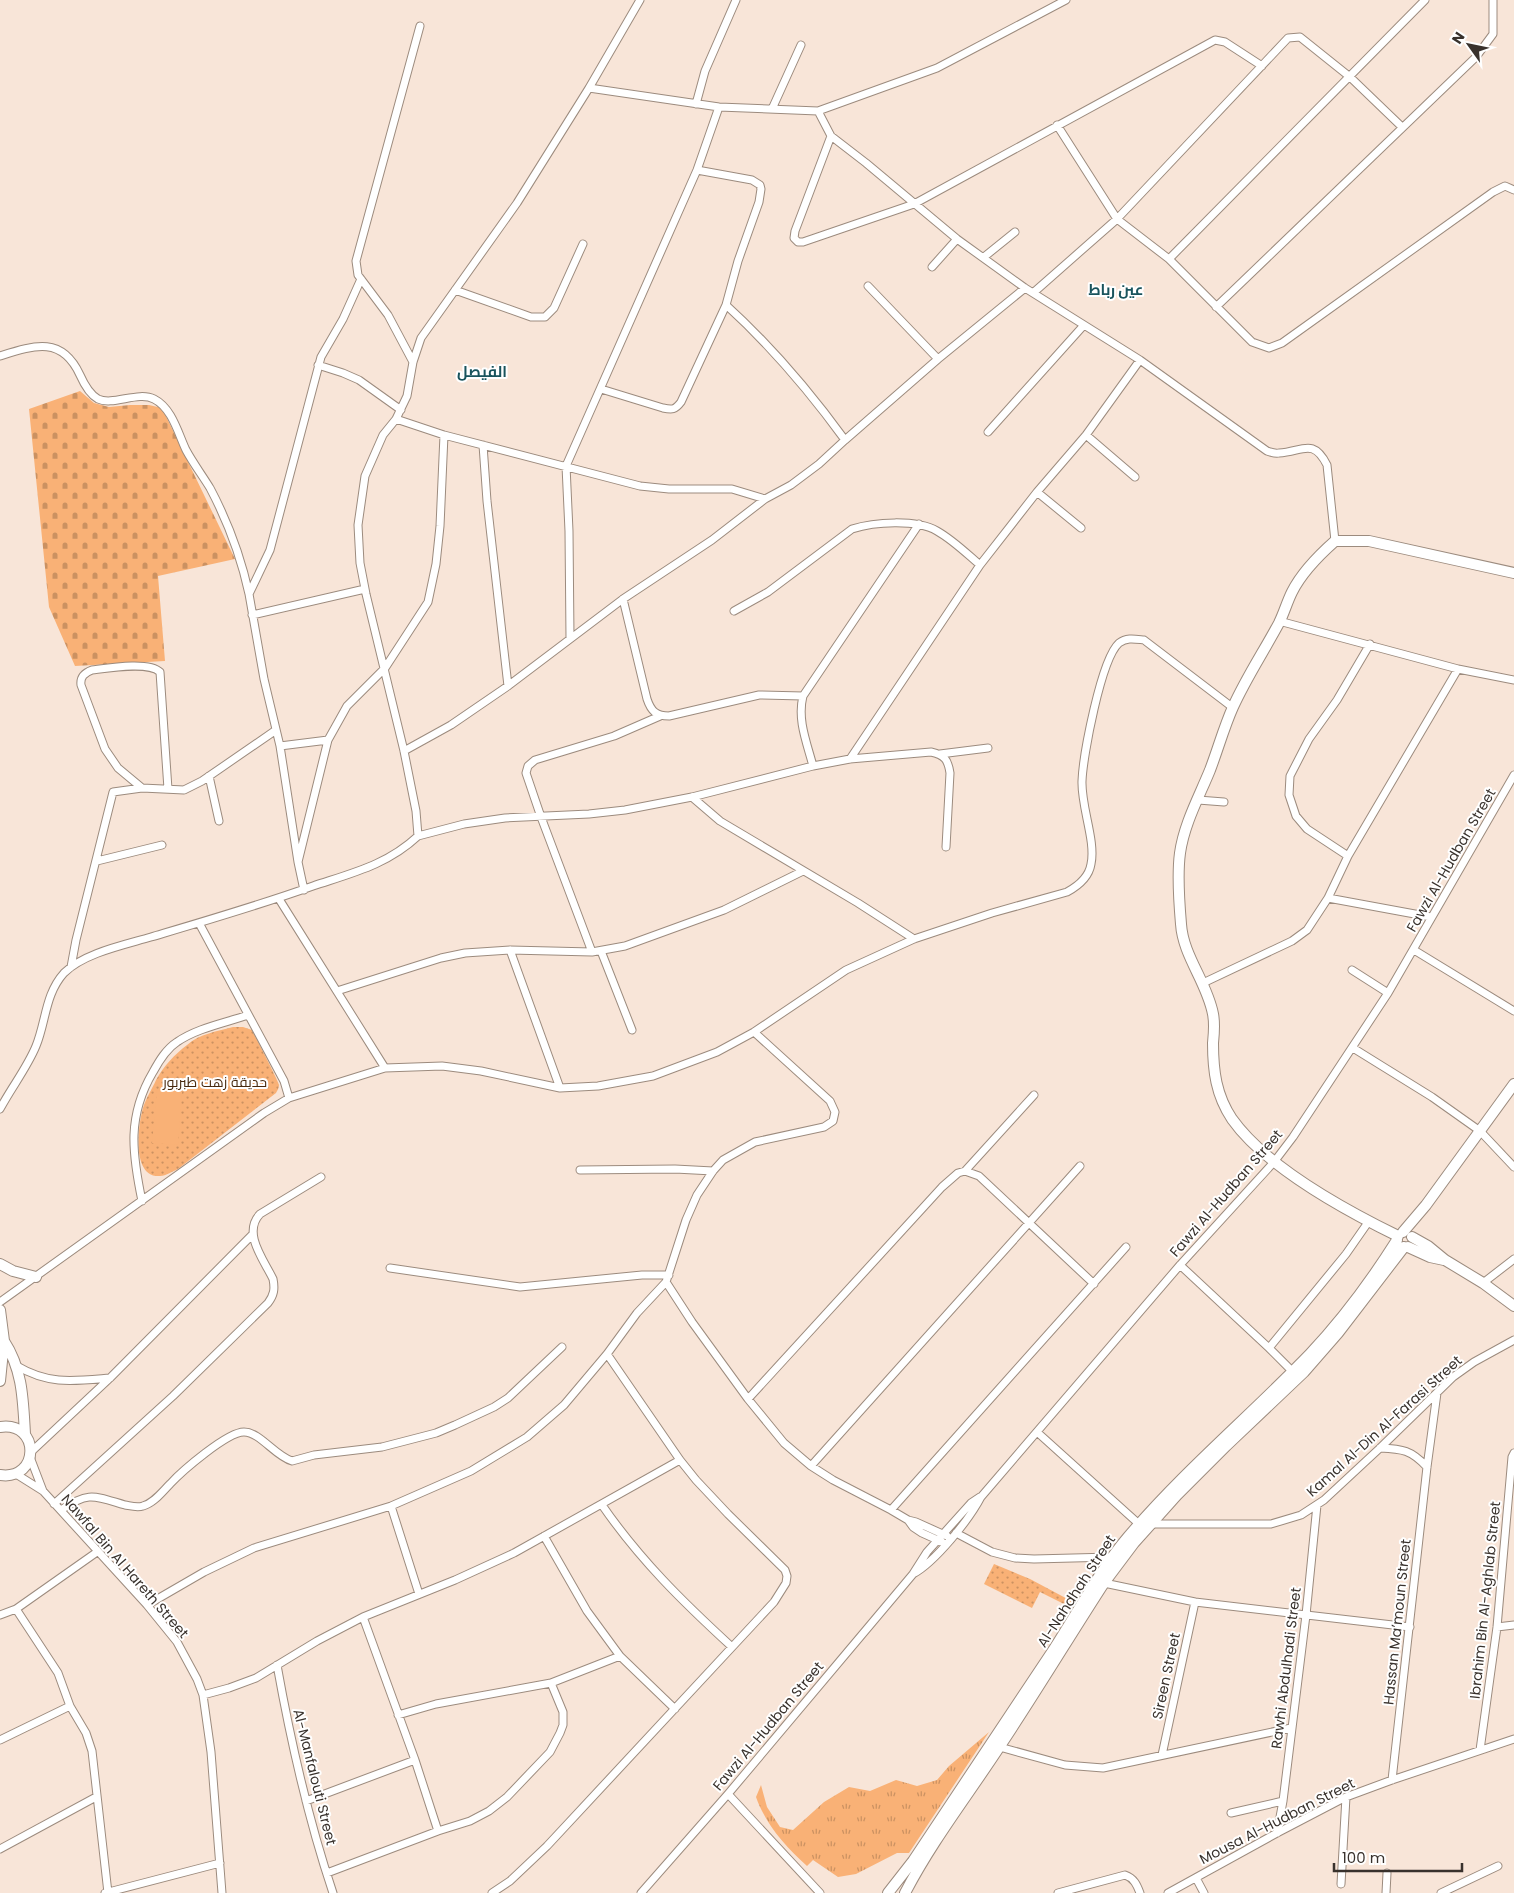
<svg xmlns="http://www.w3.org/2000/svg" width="1514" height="1893" font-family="Poppins,Cairo,sans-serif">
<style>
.grass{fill:url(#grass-tufts)}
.cemetery{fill:url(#cemetery-stones)}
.park{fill:url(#park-dots)}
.pitch{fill:#f9b176}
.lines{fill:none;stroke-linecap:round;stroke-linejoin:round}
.street-casing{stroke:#9c8b7e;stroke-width:9}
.secondary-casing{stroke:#9c8b7e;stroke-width:12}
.street{stroke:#fff;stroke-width:7}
.secondary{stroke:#fff;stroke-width:10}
.labels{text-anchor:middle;stroke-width:4;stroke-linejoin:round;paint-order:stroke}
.street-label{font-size:14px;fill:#39322d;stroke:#fff}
.park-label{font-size:14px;fill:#47290e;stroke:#fff}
.neighbourhood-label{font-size:15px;font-weight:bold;fill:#19535c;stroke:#fff}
</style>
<defs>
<pattern id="grass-tufts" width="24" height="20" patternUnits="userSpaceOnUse" patternTransform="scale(1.25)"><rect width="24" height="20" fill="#f9b176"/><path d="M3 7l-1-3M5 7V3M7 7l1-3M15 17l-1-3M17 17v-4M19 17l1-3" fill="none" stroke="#cb9161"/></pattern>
<pattern id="cemetery-stones" width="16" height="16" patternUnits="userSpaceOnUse" patternTransform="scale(1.25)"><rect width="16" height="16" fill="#f9b176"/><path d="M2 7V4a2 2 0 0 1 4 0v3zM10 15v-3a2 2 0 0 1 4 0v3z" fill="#cb9161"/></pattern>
<pattern id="park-dots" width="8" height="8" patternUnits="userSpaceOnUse" patternTransform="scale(1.25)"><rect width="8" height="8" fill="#f9b176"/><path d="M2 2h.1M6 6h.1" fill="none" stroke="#cb9161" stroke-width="1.8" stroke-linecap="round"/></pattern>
</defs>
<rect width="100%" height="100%" fill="#f8e5d8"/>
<!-- grass -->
<path class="grass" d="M 989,1732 L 909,1853 L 897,1853 L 856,1874 L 838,1877 L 813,1860 L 807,1866 C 785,1846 766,1825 756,1797 L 761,1785 L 767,1807 L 780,1827 L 793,1830 L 824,1802 L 849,1787 L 870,1791 L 896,1780 L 917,1786 L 937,1780 L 949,1766 Z"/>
<!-- cemetery -->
<path class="cemetery" d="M 80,391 L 94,403 L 109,407 L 130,405 L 149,405 L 162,408 L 235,559 L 158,576 L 165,661 L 75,666 L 49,607 L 29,409 Z"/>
<!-- park -->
<path class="park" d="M 233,1027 L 243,1027 L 252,1030 C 255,1036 279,1082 279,1085 C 279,1088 277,1091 276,1093 L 178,1169 C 173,1171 166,1176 160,1176 C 131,1178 138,1125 143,1108 C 146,1098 152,1089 156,1080 C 163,1067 175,1054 187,1045 C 199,1034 218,1031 233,1027 Z
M 994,1564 L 1030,1579 L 1075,1603 L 1072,1608 L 1040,1592 L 1032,1608 L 984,1584 Z"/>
<!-- pitch -->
<path class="pitch" d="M 157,1090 L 182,1092 L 178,1145 L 152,1143 Z"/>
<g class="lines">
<!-- street casing -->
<g class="street-casing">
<path id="street" d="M 589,88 L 719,107 L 818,111 L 937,68 L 1066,0
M 696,104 L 705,71 L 736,0
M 772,109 L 801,45
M 818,111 L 831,136 L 866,163 L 957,239 L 1025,288 L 1140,360 L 1267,451 C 1270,452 1275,454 1279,453 C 1302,452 1313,437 1327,465 L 1335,541
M 1057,125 L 1117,219 L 1288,38 L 1300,37 L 1350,77 L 1402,127
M 831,136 L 795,231 L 794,238 L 798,242 L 803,242 L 914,204 L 1215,40 L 1225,42 L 1262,66
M 697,170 L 752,180 L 760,185 L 761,189 L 759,202 L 738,261 L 726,305
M 984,257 L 1015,232
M 1169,259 L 1425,0
M 932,267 L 957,239
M 868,286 L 938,359
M 455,290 L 531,317 L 545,317 L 554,308 L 583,244
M 1033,293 L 1117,219 L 1169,259 L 1252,342 L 1269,348 L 1282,343 L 1493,192 L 1505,186 L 1514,190
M 1216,307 L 1476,57 L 1493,34 L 1493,0
M 0,356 C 35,345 62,336 80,375 C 84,384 89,394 98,399 C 113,406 138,391 154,399 C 172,408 178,433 186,450 C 193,463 202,475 210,488 C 228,522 241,557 249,594
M 413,362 L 388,315 L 358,275 L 356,261 L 420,26
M 318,365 L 343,373 L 359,380 L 401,410
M 396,419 L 444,435 L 640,486 L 669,489 L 732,489 L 765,499
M 988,432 L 1084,325
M 1086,435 L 1135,477
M 845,440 L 938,359 L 1025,288
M 483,445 L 487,501 L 508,686
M 1037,492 L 1081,528
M 623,599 L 647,699 C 651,711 656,716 669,716 L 759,695 L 803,696
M 734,611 L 768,592 L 852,529 C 874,522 916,519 937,531 C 953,540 966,553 980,565
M 252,615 L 365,589
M 1279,621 L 1458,669 L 1514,680
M 570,638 L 569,531 L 566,466 L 697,170 L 719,107
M 280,746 L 328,740
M 404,751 L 451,725 L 508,686 L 623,599 L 712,540 L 765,499 L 791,485 L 819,464 L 845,440 C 810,392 770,345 726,305 L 681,402 C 675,410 672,410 663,408 L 601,389
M 940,754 L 988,748
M 850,759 L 980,565 L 1037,492 L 1086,435 L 1140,360
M 813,766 C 807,743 797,720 803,696 L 919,524
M 209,776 L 219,821
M 142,788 L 118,768 L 105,749 L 81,685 C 80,677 84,673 92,670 C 108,668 149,661 160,672 L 168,789
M 692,797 L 720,821 L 858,903 L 914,939
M 1198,800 L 1224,802
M 418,836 L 464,824 L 505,818 L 589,814 L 625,810 L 692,797 L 813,766 L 850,759 L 931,752 C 945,755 948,760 950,773 L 946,847
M 1348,856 L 1307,829 L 1296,816 L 1289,795 L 1290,776 L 1309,739 L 1337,700 L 1370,644
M 97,861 L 162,845
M 298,862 L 280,746 L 264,679 L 249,594 L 270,550 L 321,357 L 343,319 L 361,279
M 304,890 L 298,862 L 328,740 L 347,706 L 385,668 L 428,602 L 436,564 L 440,526 L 444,435
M 1328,898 L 1431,917
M 279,899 L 385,1068
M 199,923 L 284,1081 L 289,1098
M 510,950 L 560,1088
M 1414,950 L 1514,1011
M 601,951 L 632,1030
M 592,952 L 541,817 L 526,773 L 528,766 L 535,760 L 614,736 L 660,716
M 71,967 L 76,940 L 113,792 L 142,788 L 184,790 L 202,781 L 276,730
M 1352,970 L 1388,993
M 1203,983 L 1292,941 L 1307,930 L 1328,898 L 1348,856 L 1458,669
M 337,991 L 441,958 L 465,953 L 510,950 L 592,952 L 625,946 L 724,910 L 803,871
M 1353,1048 L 1432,1097 L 1480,1131 L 1514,1167
M 0,1109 C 11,1088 27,1068 36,1046 C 46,1022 45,994 64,973 C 84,953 124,945 151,937 C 205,921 260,905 313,886 C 352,873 387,865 418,836 L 416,811 L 404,751 L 366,594 L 360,563 L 358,525 L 365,476 L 383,435 L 396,419 L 407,396 L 413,362 L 421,338 L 517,203 L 589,88 L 640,0
M 580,1170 L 675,1169 L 713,1171
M 965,1171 L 979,1176 L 1094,1284
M 142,1201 C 132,1153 127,1116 153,1072 C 159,1061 166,1049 177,1042 C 197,1028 225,1023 248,1015
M 1180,1265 L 1269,1348 L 1292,1371
M 390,1268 L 520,1287 L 642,1275 L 669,1275
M 666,1282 L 692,1322 L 748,1399 L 784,1443 L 811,1466 L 833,1480 L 891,1510 L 908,1520 L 913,1527 L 922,1533 L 942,1542
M 1483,1283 L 1514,1259
M 0,1302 L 264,1113 L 289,1098 L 385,1068 L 442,1066 L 481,1071 L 560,1088 L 598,1086 L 653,1076 L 717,1052 L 754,1032 L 846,970 L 914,939 L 992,913 L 1067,892 C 1078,886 1089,877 1091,864 C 1096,841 1081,807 1082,781 C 1083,756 1101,659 1119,643 C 1127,637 1135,639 1144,640 L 1232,707
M 1269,1348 L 1346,1254 L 1369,1221
M 17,1366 C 49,1385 74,1381 110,1378
M 748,1399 L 942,1187 L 958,1173 L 965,1171 L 1034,1095
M 1037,1432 L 1139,1524
M 1380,1448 C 1403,1449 1411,1450 1427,1467
M 31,1452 L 110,1378 L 252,1235
M 30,1457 L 43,1491
M 811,1466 L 1080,1166
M 16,1474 L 43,1491 L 147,1605 L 177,1642 L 197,1679 L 203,1695 L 211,1752 L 222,1893
M 54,1504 L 173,1396 L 268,1303 C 274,1295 275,1289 273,1279 C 264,1260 242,1233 260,1214 L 321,1177
M 602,1505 C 640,1560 683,1602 732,1647
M 391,1506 L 419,1594
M 61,1510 C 89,1491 94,1496 125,1505 C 131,1506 137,1508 143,1506 C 154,1503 162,1492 170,1484 C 182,1471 227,1432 244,1432 C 260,1432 275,1456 292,1461 L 314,1455 L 382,1447 L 436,1433 L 455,1425 L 494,1407 L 508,1398 L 562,1347
M 891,1510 L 1126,1247
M 908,1520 L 916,1522 L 947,1536
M 1150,1524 L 1271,1524 L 1301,1515 L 1324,1500 L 1380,1448 L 1453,1377 L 1474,1362 L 1514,1340
M 956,1533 L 992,1552 L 1015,1558 L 1034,1559 L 1112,1557
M 544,1536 L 587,1611 L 620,1656 L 675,1709
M 913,1574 C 935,1562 969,1520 981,1497 L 1180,1265 L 1274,1162 L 1293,1137 L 1388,993 L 1514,775
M 1104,1583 L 1195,1602 L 1410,1627
M 147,1605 L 204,1572 L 254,1548 L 391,1506 L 471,1471 L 527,1437 L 564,1405 L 607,1354 L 637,1313 L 666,1282 L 686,1220 L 697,1195 L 713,1171 L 723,1160 L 755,1142 L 824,1127 L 833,1121 L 835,1112 L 830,1101 L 754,1032
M 16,1609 L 58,1673 L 70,1706 L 86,1733 L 92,1751 L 108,1893
M 0,1615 L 16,1609 L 97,1552
M 363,1617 L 415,1760 L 438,1831
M 1497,1627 L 1514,1625
M 277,1665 C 291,1743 308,1819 333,1893
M 203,1695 L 229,1688 L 256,1678 L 317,1641 L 363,1617 L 455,1580 L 514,1553 L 680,1460
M 398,1715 L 436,1704 L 551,1683 L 620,1656
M 0,1740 L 70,1706
M 996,1746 L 1065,1765 L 1103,1768 L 1291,1728
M 1480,1750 L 1497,1627 L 1512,1457 L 1514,1453
M 1162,1755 L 1195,1602
M 1392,1780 L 1427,1467 L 1437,1393
M 728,1794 L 820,1893
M 306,1801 L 415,1760
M 1231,1813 L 1283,1801
M 1277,1833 L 1283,1801 L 1306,1615 L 1317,1505
M 0,1849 L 96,1797
M 327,1873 L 438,1831 L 470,1821 L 489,1811 L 507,1797 L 550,1752 L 560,1733 L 563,1725 L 563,1712 L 551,1683
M 1196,1878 L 1204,1893
M 1341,1884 L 1346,1797
M 105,1893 L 220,1863
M 492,1893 L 510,1881 L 547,1846 L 774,1602 L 786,1583 L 787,1576 L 785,1570 L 728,1514 L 696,1480 L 680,1460 L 607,1354
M 641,1893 L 728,1794 L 913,1574 L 927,1552 L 971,1503 L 980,1497
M 1058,1893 L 1125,1875 C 1134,1878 1137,1885 1140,1893
M 1168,1893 L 1277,1833 L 1346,1797 L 1392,1780 L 1514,1739
M 1386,1893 L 1387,1873
M 1441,1893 L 1498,1866"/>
</g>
<!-- secondary casing -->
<g class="secondary-casing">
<path id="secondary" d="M 1403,1232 L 1426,1205 L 1514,1084
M 1398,1236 C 1345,1210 1266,1167 1232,1119 C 1216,1095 1213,1071 1213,1043 C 1214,1033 1215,1024 1213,1014 C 1207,982 1183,956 1181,924 C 1179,901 1177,875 1180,853 C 1184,824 1199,797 1210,770 C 1218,749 1224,727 1233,707 C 1246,678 1264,651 1279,623 C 1284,613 1287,602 1292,592 C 1302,572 1318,556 1335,541 L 1369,541 L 1514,573
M 1412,1237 L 1428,1246 L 1445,1260 L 1483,1283 L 1514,1306
M 1408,1247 L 1430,1257 L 1444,1260
M 0,1264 L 13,1271 L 36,1277
M 0,1310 L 4,1341 L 0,1381
M 4,1341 C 23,1370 23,1401 25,1434
M 0,1427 C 41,1421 40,1481 0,1475
M 888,1893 L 913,1861 C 960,1791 1007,1720 1054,1649 C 1078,1612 1099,1571 1128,1537 C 1184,1471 1250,1416 1310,1354 C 1341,1321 1373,1278 1397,1240
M 905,1893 C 932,1841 968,1795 1000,1746 C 1036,1692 1069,1637 1104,1583 L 1134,1543 L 1177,1495 L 1226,1446 L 1304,1372 L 1338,1333 L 1404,1247"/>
</g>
<!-- street -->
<use href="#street" class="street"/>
<!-- secondary -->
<use href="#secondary" class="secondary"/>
</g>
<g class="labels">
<!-- street labels -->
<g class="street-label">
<text transform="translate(1451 860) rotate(-60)" y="5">Fawzi Al-Hudban Street</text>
<text transform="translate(1226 1193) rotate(-49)" y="5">Fawzi Al-Hudban Street</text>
<text transform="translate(1384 1426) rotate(-42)" y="5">Kamal Al-Din Al-Farasi Street</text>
<text transform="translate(125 1566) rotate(49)" y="5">Nawfal Bin Al Hareth Street</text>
<text transform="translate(1076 1591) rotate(-57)" y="5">Al-Nahdhah Street</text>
<text transform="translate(1485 1600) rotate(-84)" y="5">Ibrahim Bin Al-Aghlab Street</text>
<text transform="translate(1397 1622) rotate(-84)" y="5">Hassan Ma’moun Street</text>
<text transform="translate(1286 1668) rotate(-83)" y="5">Rawhi Abdulhadi Street</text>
<text transform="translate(1166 1676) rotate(-78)" y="5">Sireen Street</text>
<text transform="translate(768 1726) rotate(-50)" y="5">Fawzi Al-Hudban Street</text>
<text transform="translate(315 1777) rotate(76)" y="5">Al-Manfalouti Street</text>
<text transform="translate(1277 1821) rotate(-27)" y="5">Mousa Al-Hudban Street</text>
</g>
<!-- park labels -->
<g class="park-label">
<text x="215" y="1087">حديقة زهت طبربور</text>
</g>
<!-- neighbourhood labels -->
<g class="neighbourhood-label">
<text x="1116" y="295">عين رباط</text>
<text x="482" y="377">الفيصل</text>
</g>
</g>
<!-- north arrow -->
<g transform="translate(1469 45) rotate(303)" stroke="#ffffff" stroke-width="4" paint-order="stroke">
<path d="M0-4L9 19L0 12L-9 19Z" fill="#39322d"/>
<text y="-8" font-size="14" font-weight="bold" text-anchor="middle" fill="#39322d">N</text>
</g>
<!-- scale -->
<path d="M1334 1863v8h128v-8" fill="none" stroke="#39322d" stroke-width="2.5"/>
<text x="1342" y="1863" font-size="15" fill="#39322d" stroke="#ffffff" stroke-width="4" paint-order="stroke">100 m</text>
</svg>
